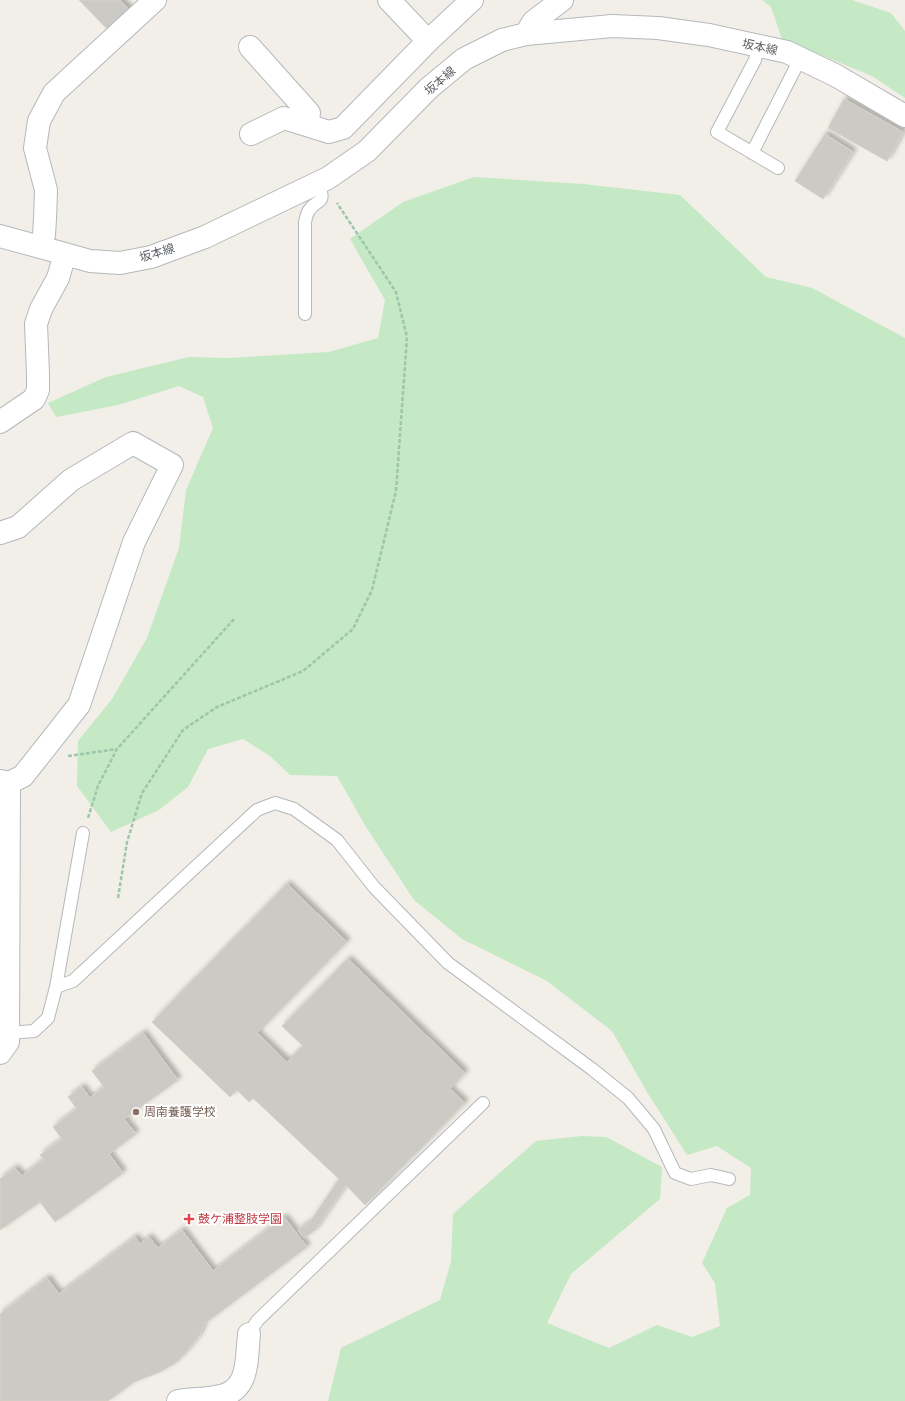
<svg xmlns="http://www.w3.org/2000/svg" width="905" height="1401" font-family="'Work Sans','Noto Sans JP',sans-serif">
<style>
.green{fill:#c5e8c5}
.building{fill:#cccac5;stroke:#d6d1c6;filter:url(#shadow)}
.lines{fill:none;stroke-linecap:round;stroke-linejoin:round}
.lane-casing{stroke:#b5b8bc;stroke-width:14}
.street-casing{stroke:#b5b8bc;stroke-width:24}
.secondary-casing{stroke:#b6babf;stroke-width:24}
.path{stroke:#9cc7a9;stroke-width:2.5;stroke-dasharray:4 2;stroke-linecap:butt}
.lane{stroke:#fff;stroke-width:12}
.street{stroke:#fff;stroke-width:22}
.secondary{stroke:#fff;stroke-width:22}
.education-dot{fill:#8d6e63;stroke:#fff;stroke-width:1.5}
.health-dot{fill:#e0444e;stroke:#fff;stroke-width:1.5}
.labels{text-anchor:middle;stroke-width:4;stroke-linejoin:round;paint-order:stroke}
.street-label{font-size:12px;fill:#5f6368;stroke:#fff}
.education-label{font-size:12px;fill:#785e54;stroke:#fff;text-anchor:start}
.health-label{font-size:12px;fill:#be3a42;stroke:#fff;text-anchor:start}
</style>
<defs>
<filter id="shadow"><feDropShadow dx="3.5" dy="-3.5" stdDeviation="2" flood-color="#0004"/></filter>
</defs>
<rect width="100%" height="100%" fill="#f1efe8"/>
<!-- green -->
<path class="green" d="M 762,0 L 852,0 L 891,13 L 905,31 L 905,98 L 872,76 L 782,39 L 771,7 Z
M 474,177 L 583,184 L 680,195 L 766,277 L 812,288 L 905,338 L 905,1401 L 328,1401 L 341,1348 L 440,1300 L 451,1261 L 453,1214 L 536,1141 L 582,1136 L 606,1137 L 662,1167 L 660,1199 L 571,1274 L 547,1323 L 609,1348 L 657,1325 L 692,1337 L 720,1326 L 715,1283 L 702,1263 L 727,1208 L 750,1195 L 751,1168 L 717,1146 L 687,1155 L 647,1092 L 612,1031 L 547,981 L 462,939 L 414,900 L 366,827 L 337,776 L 290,775 L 270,756 L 243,739 L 208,749 L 188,787 L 159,810 L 111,832 L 77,786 L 78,741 L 112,699 L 147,638 L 179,548 L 186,490 L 213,428 L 203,397 L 179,386 L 118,405 L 56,417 L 48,403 L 106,377 L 189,357 L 230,358 L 329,352 L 378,338 L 385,300 L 350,239 L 403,202 Z"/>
<!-- building -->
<path class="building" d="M 79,0 L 120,0 L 133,13 L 112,34 Z
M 844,99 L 903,132 L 887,161 L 828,128 Z
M 825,134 L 853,152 L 823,199 L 795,181 Z
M 287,884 L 347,942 L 257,1033 L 287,1062 L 303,1046 L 282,1026 L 348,959 L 465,1073 L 450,1089 L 465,1103 L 365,1205 L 346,1185 L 315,1230 L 304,1238 L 298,1230 L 310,1222 L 339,1179 L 253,1098 L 249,1102 L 237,1090 L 230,1097 L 152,1022 Z
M 143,1033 L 178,1080 L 124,1119 L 136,1134 L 109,1154 L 123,1173 L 55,1222 L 40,1202 L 0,1230 L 0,1179 L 15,1168 L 22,1176 L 44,1159 L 40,1155 L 62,1139 L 53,1127 L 77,1109 L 68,1097 L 82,1087 L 90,1098 L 104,1087 L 92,1071 Z
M 284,1217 L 307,1247 L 204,1324 L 199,1336 L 187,1351 L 174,1364 L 160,1372 L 134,1382 L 108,1401 L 0,1401 L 0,1314 L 47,1278 L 59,1294 L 135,1237 L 140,1244 L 149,1237 L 158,1248 L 182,1230 L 213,1271 Z"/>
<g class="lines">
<!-- lane casing -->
<g class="lane-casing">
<path id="lane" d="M 758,46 L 755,60 L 717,132 L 778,168
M 752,153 L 800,59
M 305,314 L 305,222 C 306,219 306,215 308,212 C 315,198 328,206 318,184
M 56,987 L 73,981 L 257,810 L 275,803 L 294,809 L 337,840 L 374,887 L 448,963 L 592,1069 L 628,1098 L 654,1129 L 675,1173 L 691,1179 L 711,1175 L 729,1179
M 8,1033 L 34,1031 L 48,1018 L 56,987 L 83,833
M 249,1334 L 257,1321 L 483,1103"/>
</g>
<!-- street casing -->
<g class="street-casing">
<path id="street" d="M 155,0 L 54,93 L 39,121 L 35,148 L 46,190 L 45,219 L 44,235 L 40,247 L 90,261 L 120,263 L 151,257 L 205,237 L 328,178 L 367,151 L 429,88 L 464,59 L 502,40 L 526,34 L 612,26 L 658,28 L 709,35 L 787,52 L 835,75 L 905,116
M 389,0 L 428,41
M 526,34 L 533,22 L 562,0
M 250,47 L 309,113 L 307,125
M 251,134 L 284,118 L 329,132 L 343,128 L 428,41 L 472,0
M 0,422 L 34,399 L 38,390 L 38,374 L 36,324 L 41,309 L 58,278 L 65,254
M 0,533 L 18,527 L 71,480 L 133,443 L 172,465 L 134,542 L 79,705 L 23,776 L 9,783 L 0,781
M 0,1053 L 8,1042 L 9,783
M 178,1401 C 190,1399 202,1399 215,1397 C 250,1393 246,1362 249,1334"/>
</g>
<!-- secondary casing -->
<g class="secondary-casing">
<path id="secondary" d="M 0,236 L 40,247"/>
</g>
<!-- path -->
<path class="path" d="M 68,756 L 117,749
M 88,818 L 98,786 L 117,749 L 235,618
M 118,898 L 127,842 L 142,793 L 183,730 L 217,707 L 303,671 L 353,629 L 372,590 L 396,491 L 407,337 L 396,292 L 337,203"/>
<!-- lane -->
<use href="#lane" class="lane"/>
<!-- street -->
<use href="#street" class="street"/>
<!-- secondary -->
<use href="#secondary" class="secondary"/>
</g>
<!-- markers -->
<circle class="education-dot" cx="136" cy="1112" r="4"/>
<path class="health-dot" d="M187 1213h4v4h4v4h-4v4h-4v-4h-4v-4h4z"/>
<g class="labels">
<!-- street labels -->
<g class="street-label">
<text transform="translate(760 47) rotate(12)" y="4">坂本線</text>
<text transform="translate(440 81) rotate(-41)" y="4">坂本線</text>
<text transform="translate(157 253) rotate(-17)" y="4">坂本線</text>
</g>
<!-- education labels -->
<g class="education-label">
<text x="144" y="1116">周南養護学校</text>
</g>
<!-- health labels -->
<g class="health-label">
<text x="198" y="1223">鼓ケ浦整肢学園</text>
</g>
</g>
</svg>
